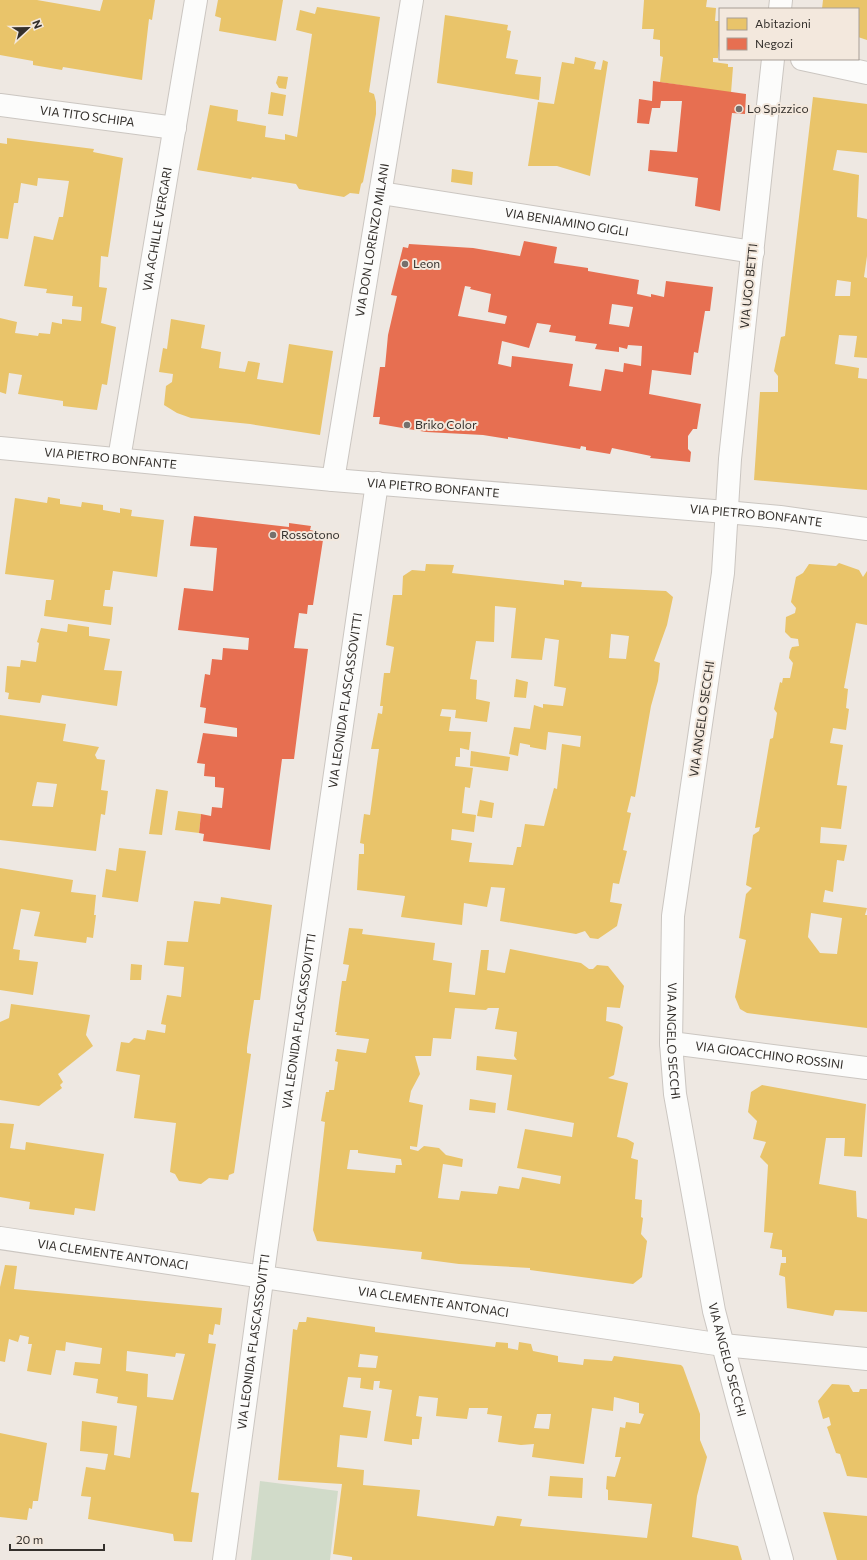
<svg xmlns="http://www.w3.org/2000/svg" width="867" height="1560" font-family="Commissioner,sans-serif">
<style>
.green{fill:#d1dbc9}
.homes{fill:#e9c46a;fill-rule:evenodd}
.shops{fill:#e76f51;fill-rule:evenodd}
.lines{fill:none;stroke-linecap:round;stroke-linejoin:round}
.minor-casing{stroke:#cbc6c1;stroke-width:24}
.minor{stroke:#fcfcfb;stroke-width:22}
.poi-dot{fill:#75706c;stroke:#f3e8dd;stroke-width:1.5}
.labels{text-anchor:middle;stroke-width:4;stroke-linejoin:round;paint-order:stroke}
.poi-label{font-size:12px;fill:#34302c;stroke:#f3e8dd;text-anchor:start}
.street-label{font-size:12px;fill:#34302c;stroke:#f3e8dd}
</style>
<rect width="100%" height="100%" fill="#eee8e2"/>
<!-- green -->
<path class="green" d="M 260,1481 L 338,1491 L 330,1560 L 251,1560 Z"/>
<!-- homes -->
<path class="homes" d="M 0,0 L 37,0 L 100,11 L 103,0 L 155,0 L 152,20 L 149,19 L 142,80 L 63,67 L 62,70 L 33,65 L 33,61 L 0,55 Z
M 218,0 L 283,0 L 276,41 L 219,31 L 221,18 L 215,16 Z
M 644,0 L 707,0 L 706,7 L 716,8 L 715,21 L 720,21 L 720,32 L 718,58 L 713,58 L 713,62 L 728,64 L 728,67 L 733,67 L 731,93 L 660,82 L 663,57 L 660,56 L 660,40 L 653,39 L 654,29 L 642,29 Z
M 823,0 L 867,0 L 867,40 L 858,37 L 858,9 L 822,9 Z
M 317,7 L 380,17 L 369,92 L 374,94 L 376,102 L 376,114 L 363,182 L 361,184 L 359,194 L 350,193 L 344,197 L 299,189 L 296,184 L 252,177 L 251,179 L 197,170 L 210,105 L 238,110 L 237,121 L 266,126 L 265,137 L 285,140 L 285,134 L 297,137 L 312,34 L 296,30 L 300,10 L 315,14 Z
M 445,15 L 508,25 L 507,30 L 511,31 L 506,58 L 518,60 L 515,74 L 541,77 L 539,100 L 437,83 Z
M 575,57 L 596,62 L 594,69 L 601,70 L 603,60 L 608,62 L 590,176 L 557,166 L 528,166 L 538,102 L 554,104 L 562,62 L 574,64 Z
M 278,76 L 288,77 L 286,89 L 279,88 L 276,83 Z
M 271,92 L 286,95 L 283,116 L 268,114 Z
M 813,97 L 867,104 L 867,153 L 837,150 L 833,170 L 859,175 L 857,217 L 867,219 L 867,256 L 864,277 L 867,278 L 867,358 L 854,357 L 857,336 L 839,335 L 835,364 L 859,368 L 858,378 L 867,379 L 867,490 L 754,480 L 760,392 L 778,392 L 778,376 L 774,371 L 781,337 L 785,336 ZM 837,280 L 851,282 L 850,296 L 835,296 Z
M 7,138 L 94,149 L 93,152 L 123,158 L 108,257 L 101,256 L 99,287 L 107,288 L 101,323 L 116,327 L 107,385 L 102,384 L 97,410 L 63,406 L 63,401 L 18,394 L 22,375 L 9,373 L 6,394 L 0,392 L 0,318 L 17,322 L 15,333 L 38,336 L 39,333 L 50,334 L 52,322 L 62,324 L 62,319 L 81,321 L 82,307 L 72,306 L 73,296 L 46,293 L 47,289 L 24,286 L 34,236 L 53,240 L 59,217 L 63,217 L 69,181 L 38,178 L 37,186 L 21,183 L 18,203 L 14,203 L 8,239 L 0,238 L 0,143 L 7,144 Z
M 452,169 L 473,172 L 472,185 L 451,182 Z
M 171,319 L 205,325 L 201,348 L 221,352 L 219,368 L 245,372 L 248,361 L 260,363 L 257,379 L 283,383 L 289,344 L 333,351 L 320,435 L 250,424 L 191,418 L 177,413 L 164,405 L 166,386 L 172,382 L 173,374 L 159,372 L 163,348 L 167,349 Z
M 48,497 L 60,499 L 60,504 L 81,507 L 82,502 L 103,505 L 103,510 L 120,513 L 120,508 L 132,510 L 131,516 L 164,520 L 157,577 L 113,571 L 110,590 L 105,590 L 103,606 L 113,607 L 111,625 L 44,616 L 46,600 L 51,600 L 54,580 L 5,574 L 15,498 L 47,503 Z
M 839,563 L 859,570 L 863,577 L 867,571 L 867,625 L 856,623 L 844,688 L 848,689 L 846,708 L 849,709 L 846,730 L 833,728 L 830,743 L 843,745 L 837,785 L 847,786 L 841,829 L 821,827 L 820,843 L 847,845 L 844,861 L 837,860 L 833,892 L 825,890 L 823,902 L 867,908 L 865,915 L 867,915 L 867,1028 L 747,1013 L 740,1009 L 735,997 L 746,940 L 739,938 L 746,894 L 752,888 L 746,885 L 753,835 L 759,831 L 760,827 L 755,828 L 770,739 L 773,738 L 777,713 L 774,709 L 780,682 L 782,683 L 783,678 L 790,678 L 793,663 L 789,658 L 790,651 L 792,647 L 799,646 L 798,639 L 791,638 L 785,632 L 786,617 L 795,613 L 796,608 L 791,602 L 796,577 L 803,573 L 809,564 L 836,566 ZM 811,913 L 842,918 L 837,954 L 820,953 L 808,937 Z
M 426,564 L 454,565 L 452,573 L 564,585 L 564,580 L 582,582 L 581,587 L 666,591 L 673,597 L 667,625 L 654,661 L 660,663 L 658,681 L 651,706 L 635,797 L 631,796 L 627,812 L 631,813 L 623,850 L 627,851 L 619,884 L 613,883 L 610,902 L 622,904 L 617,926 L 598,939 L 590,938 L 585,931 L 576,934 L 500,921 L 505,888 L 491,887 L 487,907 L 464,903 L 462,925 L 401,917 L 405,896 L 357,890 L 359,854 L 364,854 L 364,844 L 360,843 L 364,814 L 370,815 L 379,749 L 371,749 L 378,713 L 382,714 L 383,706 L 380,706 L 384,673 L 390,673 L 394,647 L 386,645 L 393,595 L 402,595 L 403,576 L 412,570 L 425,571 ZM 495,606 L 516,608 L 511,658 L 542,660 L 545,638 L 559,640 L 554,686 L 566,688 L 563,706 L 543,704 L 543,708 L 534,705 L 530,729 L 514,727 L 509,754 L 518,756 L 520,743 L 530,745 L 530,747 L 546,750 L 548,732 L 581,736 L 580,747 L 562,744 L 557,789 L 554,788 L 544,826 L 525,824 L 521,847 L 517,847 L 513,865 L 469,862 L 472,843 L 451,840 L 452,829 L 474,832 L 476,815 L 462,813 L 465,787 L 470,788 L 473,768 L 455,766 L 456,757 L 460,757 L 460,748 L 469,750 L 471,732 L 449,731 L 451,717 L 440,716 L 442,709 L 456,710 L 455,718 L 487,722 L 490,702 L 476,699 L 477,680 L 470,679 L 476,641 L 494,642 ZM 611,634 L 629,636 L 626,659 L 609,658 Z
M 68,624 L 89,627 L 89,636 L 110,639 L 104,670 L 122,671 L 117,706 L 42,695 L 40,703 L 8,699 L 9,693 L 5,692 L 7,666 L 20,667 L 21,660 L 36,662 L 39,643 L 37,642 L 41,628 L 67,632 Z
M 516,679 L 528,682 L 526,698 L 514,697 Z
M 0,715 L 66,724 L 63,741 L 99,747 L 95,755 L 97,759 L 105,760 L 101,790 L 108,791 L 105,815 L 101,814 L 96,851 L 0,840 ZM 37,782 L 57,784 L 53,807 L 32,806 Z
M 471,751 L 510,757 L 508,771 L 470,766 Z
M 156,789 L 168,791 L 162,835 L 149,834 Z
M 480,800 L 494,803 L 492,818 L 477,816 Z
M 178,811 L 201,814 L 199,833 L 175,830 Z
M 119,848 L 146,851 L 138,902 L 102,897 L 106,869 L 116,871 Z
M 0,868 L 73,880 L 71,892 L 96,895 L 94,915 L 96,915 L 93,938 L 87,937 L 86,943 L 34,936 L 40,912 L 21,909 L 13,949 L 20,950 L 19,960 L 38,962 L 33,995 L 0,990 Z
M 221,897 L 272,905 L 260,1000 L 254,1000 L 247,1048 L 247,1053 L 251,1054 L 234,1173 L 229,1175 L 228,1180 L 209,1178 L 201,1184 L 179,1181 L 175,1174 L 170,1172 L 176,1123 L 134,1118 L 140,1075 L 116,1071 L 121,1042 L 129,1043 L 134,1038 L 145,1040 L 147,1030 L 165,1033 L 166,1025 L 161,1024 L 167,995 L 181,997 L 184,967 L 164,965 L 167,941 L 188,942 L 194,901 L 220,904 Z
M 349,928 L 363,929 L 362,934 L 435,943 L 433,960 L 452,963 L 449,992 L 475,995 L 481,950 L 489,950 L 487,970 L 505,973 L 510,949 L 581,963 L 589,969 L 593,969 L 597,965 L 608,966 L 624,986 L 620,1008 L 607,1007 L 606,1021 L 619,1024 L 623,1027 L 614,1075 L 608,1078 L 628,1083 L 617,1137 L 627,1139 L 634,1143 L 631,1158 L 638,1160 L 635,1199 L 642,1200 L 641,1217 L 643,1218 L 641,1234 L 647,1241 L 642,1277 L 633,1284 L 530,1270 L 530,1268 L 459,1264 L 421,1259 L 422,1252 L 317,1241 L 313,1230 L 325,1122 L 321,1121 L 326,1092 L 329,1092 L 329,1090 L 334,1090 L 338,1062 L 335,1061 L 337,1049 L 366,1053 L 369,1039 L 336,1035 L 337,1032 L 335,1032 L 342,981 L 346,981 L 349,965 L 343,964 ZM 455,1008 L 486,1010 L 488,1008 L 499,1008 L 495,1029 L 517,1032 L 514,1056 L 517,1060 L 477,1056 L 476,1070 L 512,1075 L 507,1110 L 574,1123 L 572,1137 L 525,1129 L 517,1168 L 561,1176 L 560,1184 L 522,1177 L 519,1189 L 499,1186 L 497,1194 L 461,1191 L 459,1200 L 438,1198 L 443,1164 L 462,1167 L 463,1159 L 446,1155 L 439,1148 L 424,1146 L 418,1151 L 410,1149 L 410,1146 L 417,1147 L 423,1105 L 409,1102 L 411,1091 L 420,1074 L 415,1056 L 431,1056 L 433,1038 L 451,1039 ZM 350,1150 L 358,1150 L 358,1153 L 401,1159 L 402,1165 L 396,1165 L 395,1173 L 347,1169 Z
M 131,964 L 142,965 L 141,980 L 130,980 Z
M 11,1004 L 90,1015 L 86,1035 L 93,1046 L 58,1074 L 63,1082 L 60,1085 L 62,1088 L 39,1106 L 0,1100 L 0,1022 L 9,1018 Z
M 762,1085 L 866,1104 L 862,1157 L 844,1156 L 845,1138 L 826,1138 L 819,1184 L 856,1191 L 857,1217 L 867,1219 L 867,1312 L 835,1310 L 833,1316 L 787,1308 L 785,1277 L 779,1275 L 781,1263 L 786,1263 L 786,1257 L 782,1257 L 782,1250 L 770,1248 L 773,1233 L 764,1232 L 768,1165 L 760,1157 L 766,1142 L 753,1139 L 757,1121 L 748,1112 L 751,1092 Z
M 470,1099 L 496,1103 L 495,1113 L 469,1110 Z
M 0,1123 L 14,1124 L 10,1148 L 25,1150 L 26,1142 L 104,1154 L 95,1211 L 75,1208 L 74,1215 L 29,1209 L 30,1202 L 0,1197 Z
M 5,1265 L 17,1266 L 14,1289 L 222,1308 L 220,1325 L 215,1324 L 213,1335 L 209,1334 L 208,1343 L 216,1344 L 191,1492 L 199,1493 L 192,1542 L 174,1541 L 173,1534 L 88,1519 L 91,1497 L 81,1496 L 86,1467 L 105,1470 L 108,1454 L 80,1451 L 82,1421 L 117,1426 L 114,1455 L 130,1458 L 137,1406 L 117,1403 L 118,1397 L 96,1393 L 98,1379 L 73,1375 L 75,1362 L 100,1364 L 102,1348 L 66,1342 L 65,1351 L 56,1350 L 51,1375 L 27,1371 L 32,1344 L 28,1344 L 29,1337 L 20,1335 L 18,1342 L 9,1339 L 5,1362 L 0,1361 L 0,1287 ZM 127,1351 L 175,1357 L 176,1353 L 185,1354 L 173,1400 L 147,1397 L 148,1374 L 126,1371 Z
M 307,1317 L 375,1327 L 375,1332 L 495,1347 L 496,1342 L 508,1343 L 508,1348 L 518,1350 L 519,1342 L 531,1344 L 533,1351 L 558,1356 L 558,1362 L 583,1365 L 584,1359 L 612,1361 L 614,1356 L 681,1365 L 683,1367 L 700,1414 L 700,1440 L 707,1457 L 697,1496 L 692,1537 L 738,1546 L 742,1560 L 352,1560 L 352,1557 L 333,1554 L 342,1484 L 278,1480 L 293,1329 L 297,1330 L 299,1322 L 306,1322 ZM 360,1354 L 378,1356 L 376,1368 L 358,1367 ZM 348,1377 L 361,1378 L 360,1388 L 373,1390 L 374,1381 L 380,1381 L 379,1388 L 392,1390 L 384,1441 L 412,1445 L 412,1439 L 419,1439 L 422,1417 L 416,1416 L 419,1396 L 438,1398 L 436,1416 L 467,1419 L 469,1408 L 488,1408 L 487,1414 L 502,1416 L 498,1442 L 521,1445 L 534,1444 L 532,1457 L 584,1464 L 592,1408 L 613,1411 L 614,1397 L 639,1403 L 639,1413 L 644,1414 L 640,1424 L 626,1422 L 625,1428 L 620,1427 L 615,1457 L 621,1457 L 615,1477 L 607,1476 L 606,1489 L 608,1490 L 608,1500 L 652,1504 L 647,1538 L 520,1526 L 522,1519 L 497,1516 L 494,1526 L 417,1516 L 420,1490 L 363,1485 L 364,1470 L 337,1467 L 340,1435 L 367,1438 L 371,1411 L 343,1407 ZM 537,1414 L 551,1414 L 549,1429 L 534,1428 Z
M 832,1384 L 849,1385 L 853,1392 L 859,1392 L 860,1389 L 867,1389 L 867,1478 L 847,1476 L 840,1454 L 836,1453 L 827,1427 L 831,1425 L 829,1417 L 823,1419 L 818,1401 Z
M 0,1433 L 47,1443 L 38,1501 L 33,1501 L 32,1509 L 29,1508 L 27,1520 L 0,1517 Z
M 550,1476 L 583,1478 L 582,1498 L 548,1496 Z
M 823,1512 L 867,1516 L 867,1560 L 837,1560 Z"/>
<!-- shops -->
<path class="shops" d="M 653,81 L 746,94 L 745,114 L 732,113 L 720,211 L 695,206 L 698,178 L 648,171 L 650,150 L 677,152 L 682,101 L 661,101 L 660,108 L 652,108 L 649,124 L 637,123 L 639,99 L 652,101 Z
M 524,241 L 557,247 L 554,263 L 588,268 L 588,271 L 639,280 L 637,294 L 651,297 L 651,294 L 664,297 L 666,281 L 713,287 L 710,311 L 705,311 L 698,353 L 694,352 L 691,375 L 652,370 L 649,394 L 701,404 L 697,429 L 693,429 L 688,436 L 688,449 L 691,452 L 690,462 L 650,458 L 651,456 L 612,448 L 610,454 L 586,450 L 586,447 L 581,446 L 580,449 L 508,437 L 508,439 L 483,435 L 426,432 L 379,424 L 380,417 L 373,417 L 380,367 L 385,367 L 388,335 L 397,296 L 391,295 L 403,247 L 408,248 L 409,244 L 473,248 L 520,256 ZM 465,286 L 471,287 L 470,289 L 491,294 L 488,312 L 507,316 L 505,324 L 458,316 ZM 612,304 L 633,307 L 629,327 L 609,324 ZM 537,323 L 551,325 L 549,332 L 576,336 L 575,341 L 597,344 L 595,349 L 619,352 L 619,347 L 627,349 L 628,345 L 642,346 L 641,366 L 624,363 L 623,372 L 605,369 L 601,391 L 569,386 L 573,364 L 512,356 L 511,367 L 498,364 L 502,341 L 529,348 Z
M 194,516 L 289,527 L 289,523 L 311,526 L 310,530 L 319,532 L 318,540 L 323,540 L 313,605 L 308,605 L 307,614 L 299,613 L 294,648 L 308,649 L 294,759 L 282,759 L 270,850 L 203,841 L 204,834 L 199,833 L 201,814 L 211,816 L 212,807 L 222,808 L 224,788 L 215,787 L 215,777 L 204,776 L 205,764 L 197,763 L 203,733 L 237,737 L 237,728 L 204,723 L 206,708 L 200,707 L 205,674 L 210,675 L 212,659 L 222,660 L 223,648 L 248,650 L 249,638 L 178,630 L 184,588 L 213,591 L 217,548 L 190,546 Z"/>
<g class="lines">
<!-- minor casing -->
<g class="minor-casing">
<g id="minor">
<path d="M 780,9 L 781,0"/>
<path id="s1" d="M 773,59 L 730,459 L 723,573 L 673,916 L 671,1043 L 675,1094 L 714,1311 L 738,1402 L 782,1560"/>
<path d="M 802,59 L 867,73"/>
<path id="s2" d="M 0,105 L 175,128"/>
<path id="s3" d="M 381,193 L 753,252"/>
<path id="s4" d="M 0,448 L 333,480 L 726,512 L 780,517 L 867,529"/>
<path id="s5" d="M 119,459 L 196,0"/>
<path id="s6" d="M 333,480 L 412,0"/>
<path id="s7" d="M 671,1043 L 867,1068"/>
<path id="s8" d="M 0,1238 L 723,1345 L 867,1359"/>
<path id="s9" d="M 224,1560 L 266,1251 L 377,483"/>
</g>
</g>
<!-- minor -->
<use href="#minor" class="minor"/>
</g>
<!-- markers -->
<g class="poi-dot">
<circle cx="739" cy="109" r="4"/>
<circle cx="405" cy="264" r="4"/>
<circle cx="407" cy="425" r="4"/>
<circle cx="273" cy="535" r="4"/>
</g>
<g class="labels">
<!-- poi labels -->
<g class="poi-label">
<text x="747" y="113">Lo Spizzico</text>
<text x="413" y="268">Leon</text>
<text x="415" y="429">Briko Color</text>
<text x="281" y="539">Rossotono</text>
</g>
<!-- street labels -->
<g class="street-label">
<text dy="4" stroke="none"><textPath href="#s2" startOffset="88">VIA TITO SCHIPA</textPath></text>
<text dy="4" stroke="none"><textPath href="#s3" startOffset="188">VIA BENIAMINO GIGLI</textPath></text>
<text dy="4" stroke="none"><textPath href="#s5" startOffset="233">VIA ACHILLE VERGARI</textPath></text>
<text dy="4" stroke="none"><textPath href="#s6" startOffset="243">VIA DON LORENZO MILANI</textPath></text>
<text transform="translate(749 286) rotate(-84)" y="4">VIA UGO BETTI</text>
<text dy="4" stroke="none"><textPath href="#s4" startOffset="111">VIA PIETRO BONFANTE</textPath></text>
<text dy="4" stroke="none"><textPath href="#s4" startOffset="435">VIA PIETRO BONFANTE</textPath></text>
<text dy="4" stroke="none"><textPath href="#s4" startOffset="759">VIA PIETRO BONFANTE</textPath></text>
<text dy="4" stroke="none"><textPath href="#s9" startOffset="868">VIA LEONIDA FLASCASSOVITTI</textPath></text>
<text transform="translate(702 719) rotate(-82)" y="4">VIA ANGELO SECCHI</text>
<text dy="4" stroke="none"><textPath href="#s9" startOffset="544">VIA LEONIDA FLASCASSOVITTI</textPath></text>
<text dy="4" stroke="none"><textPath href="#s1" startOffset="988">VIA ANGELO SECCHI</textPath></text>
<text dy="4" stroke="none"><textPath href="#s7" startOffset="99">VIA GIOACCHINO ROSSINI</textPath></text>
<text dy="4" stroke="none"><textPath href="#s8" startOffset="114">VIA CLEMENTE ANTONACI</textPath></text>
<text dy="4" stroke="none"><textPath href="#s8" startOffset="438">VIA CLEMENTE ANTONACI</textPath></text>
<text dy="4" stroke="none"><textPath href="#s9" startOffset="220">VIA LEONIDA FLASCASSOVITTI</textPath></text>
<text dy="4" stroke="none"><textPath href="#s1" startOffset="1312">VIA ANGELO SECCHI</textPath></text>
</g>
</g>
<!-- legend -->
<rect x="719" y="8" width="140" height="52" fill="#f3e8dd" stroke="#a79e96"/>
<rect x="727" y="18" width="20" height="12" fill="#e9c46a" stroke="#a79e96"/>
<text x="755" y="28" font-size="12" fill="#34302c">Abitazioni</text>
<rect x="727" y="38" width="20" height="12" fill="#e76f51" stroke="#a79e96"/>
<text x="755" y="48" font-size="12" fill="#34302c">Negozi</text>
<!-- north arrow -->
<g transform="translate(28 28) rotate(68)" stroke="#f3e8dd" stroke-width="3" paint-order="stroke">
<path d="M0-3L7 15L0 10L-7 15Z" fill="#34302c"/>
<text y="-6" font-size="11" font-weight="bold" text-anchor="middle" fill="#34302c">N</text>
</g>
<!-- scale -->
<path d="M10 1544v6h94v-6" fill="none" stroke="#34302c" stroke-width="2"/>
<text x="16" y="1544" font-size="12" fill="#34302c" stroke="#f3e8dd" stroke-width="3" paint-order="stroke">20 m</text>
</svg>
